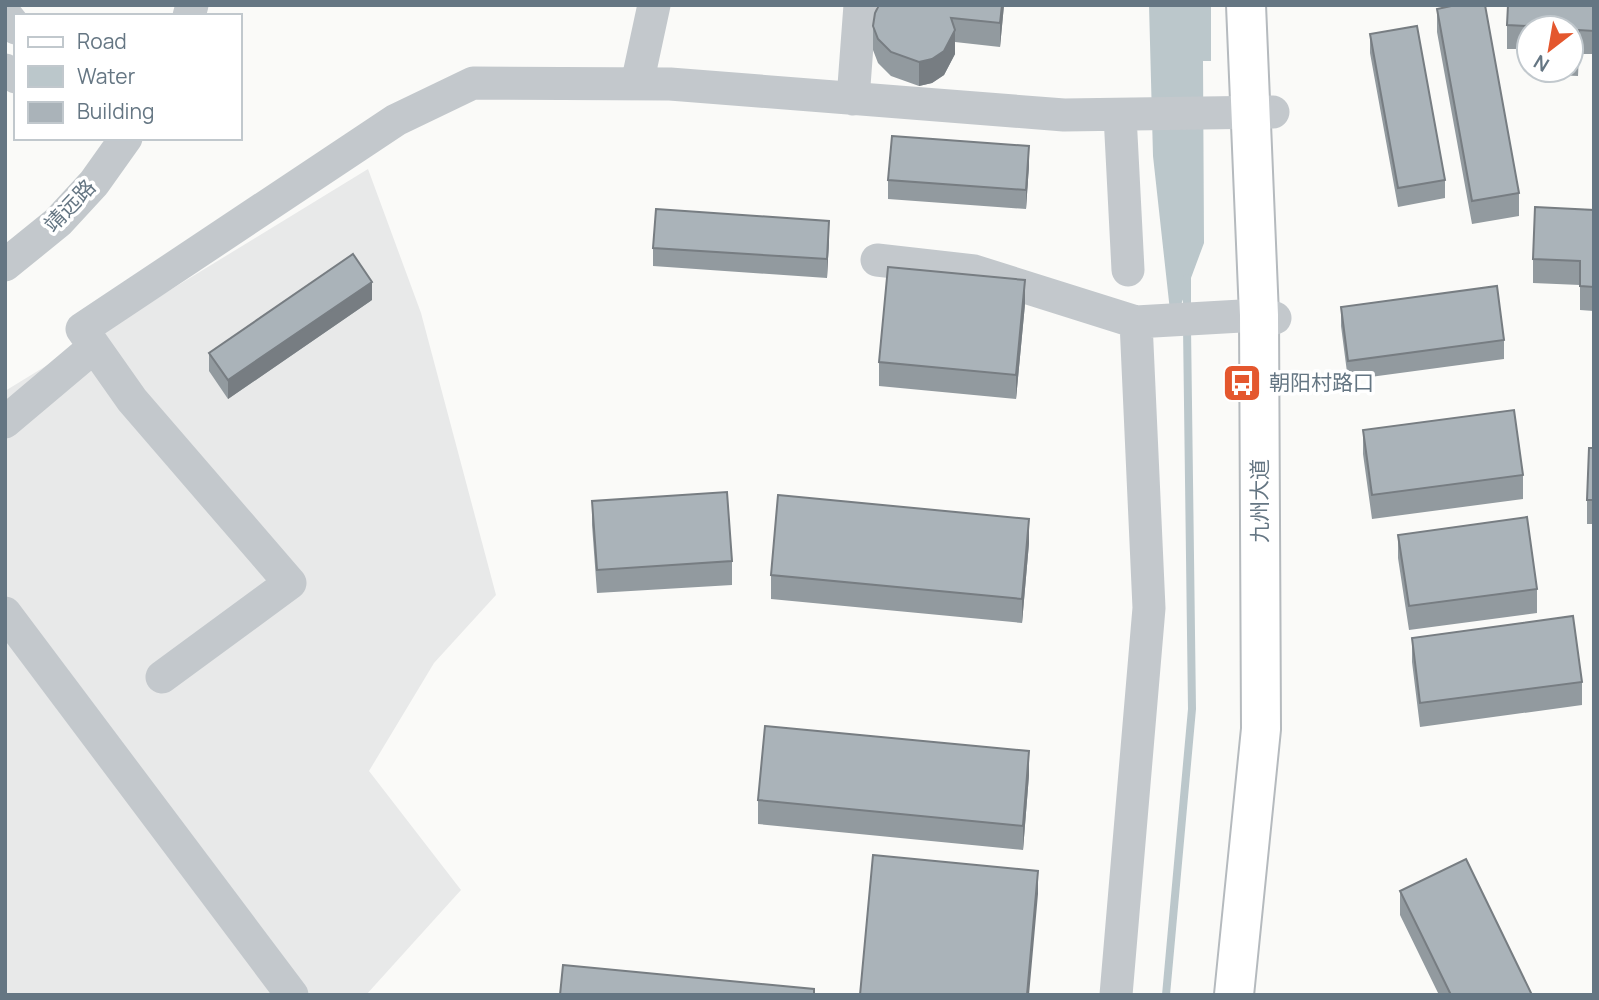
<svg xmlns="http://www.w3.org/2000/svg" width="1599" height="1000" font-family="Manrope,'Noto Sans SC',sans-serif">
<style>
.built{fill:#e8e9e9}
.water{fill:#bbc7cb}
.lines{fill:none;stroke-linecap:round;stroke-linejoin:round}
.stream{stroke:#bbc7cb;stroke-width:8}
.major-casing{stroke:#b5babe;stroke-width:42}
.minor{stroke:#c3c8cc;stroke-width:33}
.major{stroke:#fff;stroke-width:38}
.wall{fill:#929a9f}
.shaded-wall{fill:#777d82}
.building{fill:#aab3b9;stroke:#777d82;stroke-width:2}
.labels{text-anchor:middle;stroke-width:7;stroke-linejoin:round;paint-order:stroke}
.street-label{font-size:21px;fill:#657683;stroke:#fff}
.poi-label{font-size:21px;fill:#657683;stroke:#fff;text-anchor:start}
</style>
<rect width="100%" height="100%" fill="#fafaf8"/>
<!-- built -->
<path class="built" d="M 368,169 L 421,313 L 496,595 L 434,663 L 369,771 L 461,890 L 366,995 L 5,995 L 5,391 Z"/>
<!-- water -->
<path class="water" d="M 1149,5 L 1211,5 L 1211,61 L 1203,61 L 1204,243 L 1172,329 L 1153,156 Z"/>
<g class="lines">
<!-- stream -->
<path class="stream" d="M 1187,278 L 1187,310
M 1166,995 L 1192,709 L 1187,327"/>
<!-- major casing -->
<g class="major-casing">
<path id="major" d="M 1234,995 L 1261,729 L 1259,315 L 1246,5"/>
</g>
<!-- minor -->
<path class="minor" d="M 5,14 L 16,28
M 189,16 L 192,5
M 5,70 L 16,77
M 637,84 L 654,5
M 853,99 L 860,5
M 1120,115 L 1128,270
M 877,260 L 974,271 L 1136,322
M 5,265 L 58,222 L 94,183 L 126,138
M 5,422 L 94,347
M 5,613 L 292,995
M 162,677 L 290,583 L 132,400 L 82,329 L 396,120 L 473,83 L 670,84 L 1064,115 L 1273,112
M 1116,995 L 1149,608 L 1136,322 L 1259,315 L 1275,318"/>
<!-- major -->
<use href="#major" class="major"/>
</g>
<!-- wall -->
<path class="wall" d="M 879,5 L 1004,5 L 1000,47 L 955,42 L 955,54 L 944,75 L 932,83 L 919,86 L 891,76 L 878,63 L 873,50 L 873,26 Z
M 1594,5 L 1594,54 L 1579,54 L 1578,76 L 1554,75 L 1554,70 L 1571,70 L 1571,28 L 1529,28 L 1529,49 L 1507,49 L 1507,25 Z
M 1437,9 L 1519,193 L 1519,216 L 1472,224 L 1437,32 Z
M 1370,34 L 1445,180 L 1445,198 L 1398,207 L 1370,53 Z
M 1029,165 L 1026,209 L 888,199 L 888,180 Z
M 1594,210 L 1594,311 L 1580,310 L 1580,285 L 1533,283 L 1533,259 Z
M 829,239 L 827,278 L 653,266 L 653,248 Z
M 372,300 L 228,399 L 209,371 L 209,353 Z
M 1025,304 L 1016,399 L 879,386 L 879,362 Z
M 1341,307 L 1504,340 L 1504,359 L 1348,380 L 1341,326 Z
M 1363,430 L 1523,475 L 1523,499 L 1372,519 L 1363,454 Z
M 1594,448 L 1594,524 L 1587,524 L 1587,500 Z
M 592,501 L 732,561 L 732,585 L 597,593 L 592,525 Z
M 1398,535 L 1537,589 L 1537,613 L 1409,630 L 1398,558 Z
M 1029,543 L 1022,623 L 771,599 L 771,575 Z
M 1412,638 L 1582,682 L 1582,705 L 1420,727 L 1412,662 Z
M 1029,775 L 1023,850 L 758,824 L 758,800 Z
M 1400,891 L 1532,995 L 1439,995 L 1400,915 Z"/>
<!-- shaded-wall -->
<path class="shaded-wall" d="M 1002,5 L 1004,5 L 1000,47 L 1000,23 Z
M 955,30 L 955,54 L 944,75 L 932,83 L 919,86 L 919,62 Z
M 1029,146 L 1029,165 L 1026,209 L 1026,190 Z
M 829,221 L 829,239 L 827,278 L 827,259 Z
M 1025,280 L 1025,304 L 1016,399 L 1016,375 Z
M 372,282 L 372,300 L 228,399 L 228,380 Z
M 1029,519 L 1029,543 L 1022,623 L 1022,599 Z
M 1029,751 L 1029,775 L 1023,850 L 1023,826 Z
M 1038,871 L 1038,894 L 1029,995 L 1027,995 Z"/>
<!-- building -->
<path class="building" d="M 879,5 L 1002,5 L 1000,23 L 951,18 L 955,30 L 944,51 L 932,59 L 919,62 L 891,52 L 878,39 L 873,26 L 875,13 Z
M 1456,5 L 1485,5 L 1519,193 L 1472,201 L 1437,9 Z
M 1508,5 L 1594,5 L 1594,31 L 1579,30 L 1578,52 L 1571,52 L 1571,28 L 1507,25 Z
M 1417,26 L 1445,180 L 1398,188 L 1370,34 Z
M 892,136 L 1029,146 L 1026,190 L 888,180 Z
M 1535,207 L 1594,210 L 1594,287 L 1580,286 L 1580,261 L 1533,259 Z
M 656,209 L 829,221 L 827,259 L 653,248 Z
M 353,254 L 372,282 L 228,380 L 209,353 Z
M 888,267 L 1025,280 L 1016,375 L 879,362 Z
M 1497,286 L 1504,340 L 1348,361 L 1341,307 Z
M 1514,410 L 1523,475 L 1372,495 L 1363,430 Z
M 1589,448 L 1594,448 L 1594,500 L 1587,500 Z
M 727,492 L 732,561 L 597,570 L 592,501 Z
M 778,495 L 1029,519 L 1022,599 L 771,575 Z
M 1527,517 L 1537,589 L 1409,606 L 1398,535 Z
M 1573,616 L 1582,682 L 1420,703 L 1412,638 Z
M 765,726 L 1029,751 L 1023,826 L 758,800 Z
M 873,855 L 1038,871 L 1027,995 L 860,995 Z
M 1466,859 L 1532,995 L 1451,995 L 1400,891 Z
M 563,965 L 814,989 L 814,995 L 560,995 Z"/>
<!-- icons -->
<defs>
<g id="bus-square" transform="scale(2.0125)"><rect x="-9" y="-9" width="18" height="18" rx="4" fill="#e4572e" stroke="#fff"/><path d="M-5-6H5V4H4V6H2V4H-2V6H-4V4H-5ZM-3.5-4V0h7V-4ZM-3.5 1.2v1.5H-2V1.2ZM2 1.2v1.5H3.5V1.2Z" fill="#fff"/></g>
</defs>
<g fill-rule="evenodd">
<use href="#bus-square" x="1242" y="383"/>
</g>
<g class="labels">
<!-- street labels -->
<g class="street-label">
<text transform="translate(70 206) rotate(-46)" y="7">靖远路</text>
<text transform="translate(1260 501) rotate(-90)" y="7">九州大道</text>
</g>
<!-- poi labels -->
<g class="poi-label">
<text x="1269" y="390">朝阳村路口</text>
</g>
</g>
<!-- border -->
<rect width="1599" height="1000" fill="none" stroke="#657683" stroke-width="14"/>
<!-- legend -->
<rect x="14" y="14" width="228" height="126" fill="#ffffff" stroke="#c1c8cd" stroke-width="2"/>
<rect x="28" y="37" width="35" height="10" fill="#ffffff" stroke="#c1c8cd" stroke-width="2"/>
<text x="77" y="49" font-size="21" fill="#657683">Road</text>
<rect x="28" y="66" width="35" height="21" fill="#bbc7cb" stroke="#c1c8cd" stroke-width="2"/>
<text x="77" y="84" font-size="21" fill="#657683">Water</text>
<rect x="28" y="102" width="35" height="21" fill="#aab3b9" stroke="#c1c8cd" stroke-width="2"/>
<text x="77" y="119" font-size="21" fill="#657683">Building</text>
<!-- north arrow -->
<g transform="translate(1550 49) rotate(211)"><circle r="33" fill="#ffffff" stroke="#c1c8cd" stroke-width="2"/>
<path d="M0-5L12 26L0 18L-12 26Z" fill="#e4572e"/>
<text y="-10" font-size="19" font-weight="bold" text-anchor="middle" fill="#657683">N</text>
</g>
</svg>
